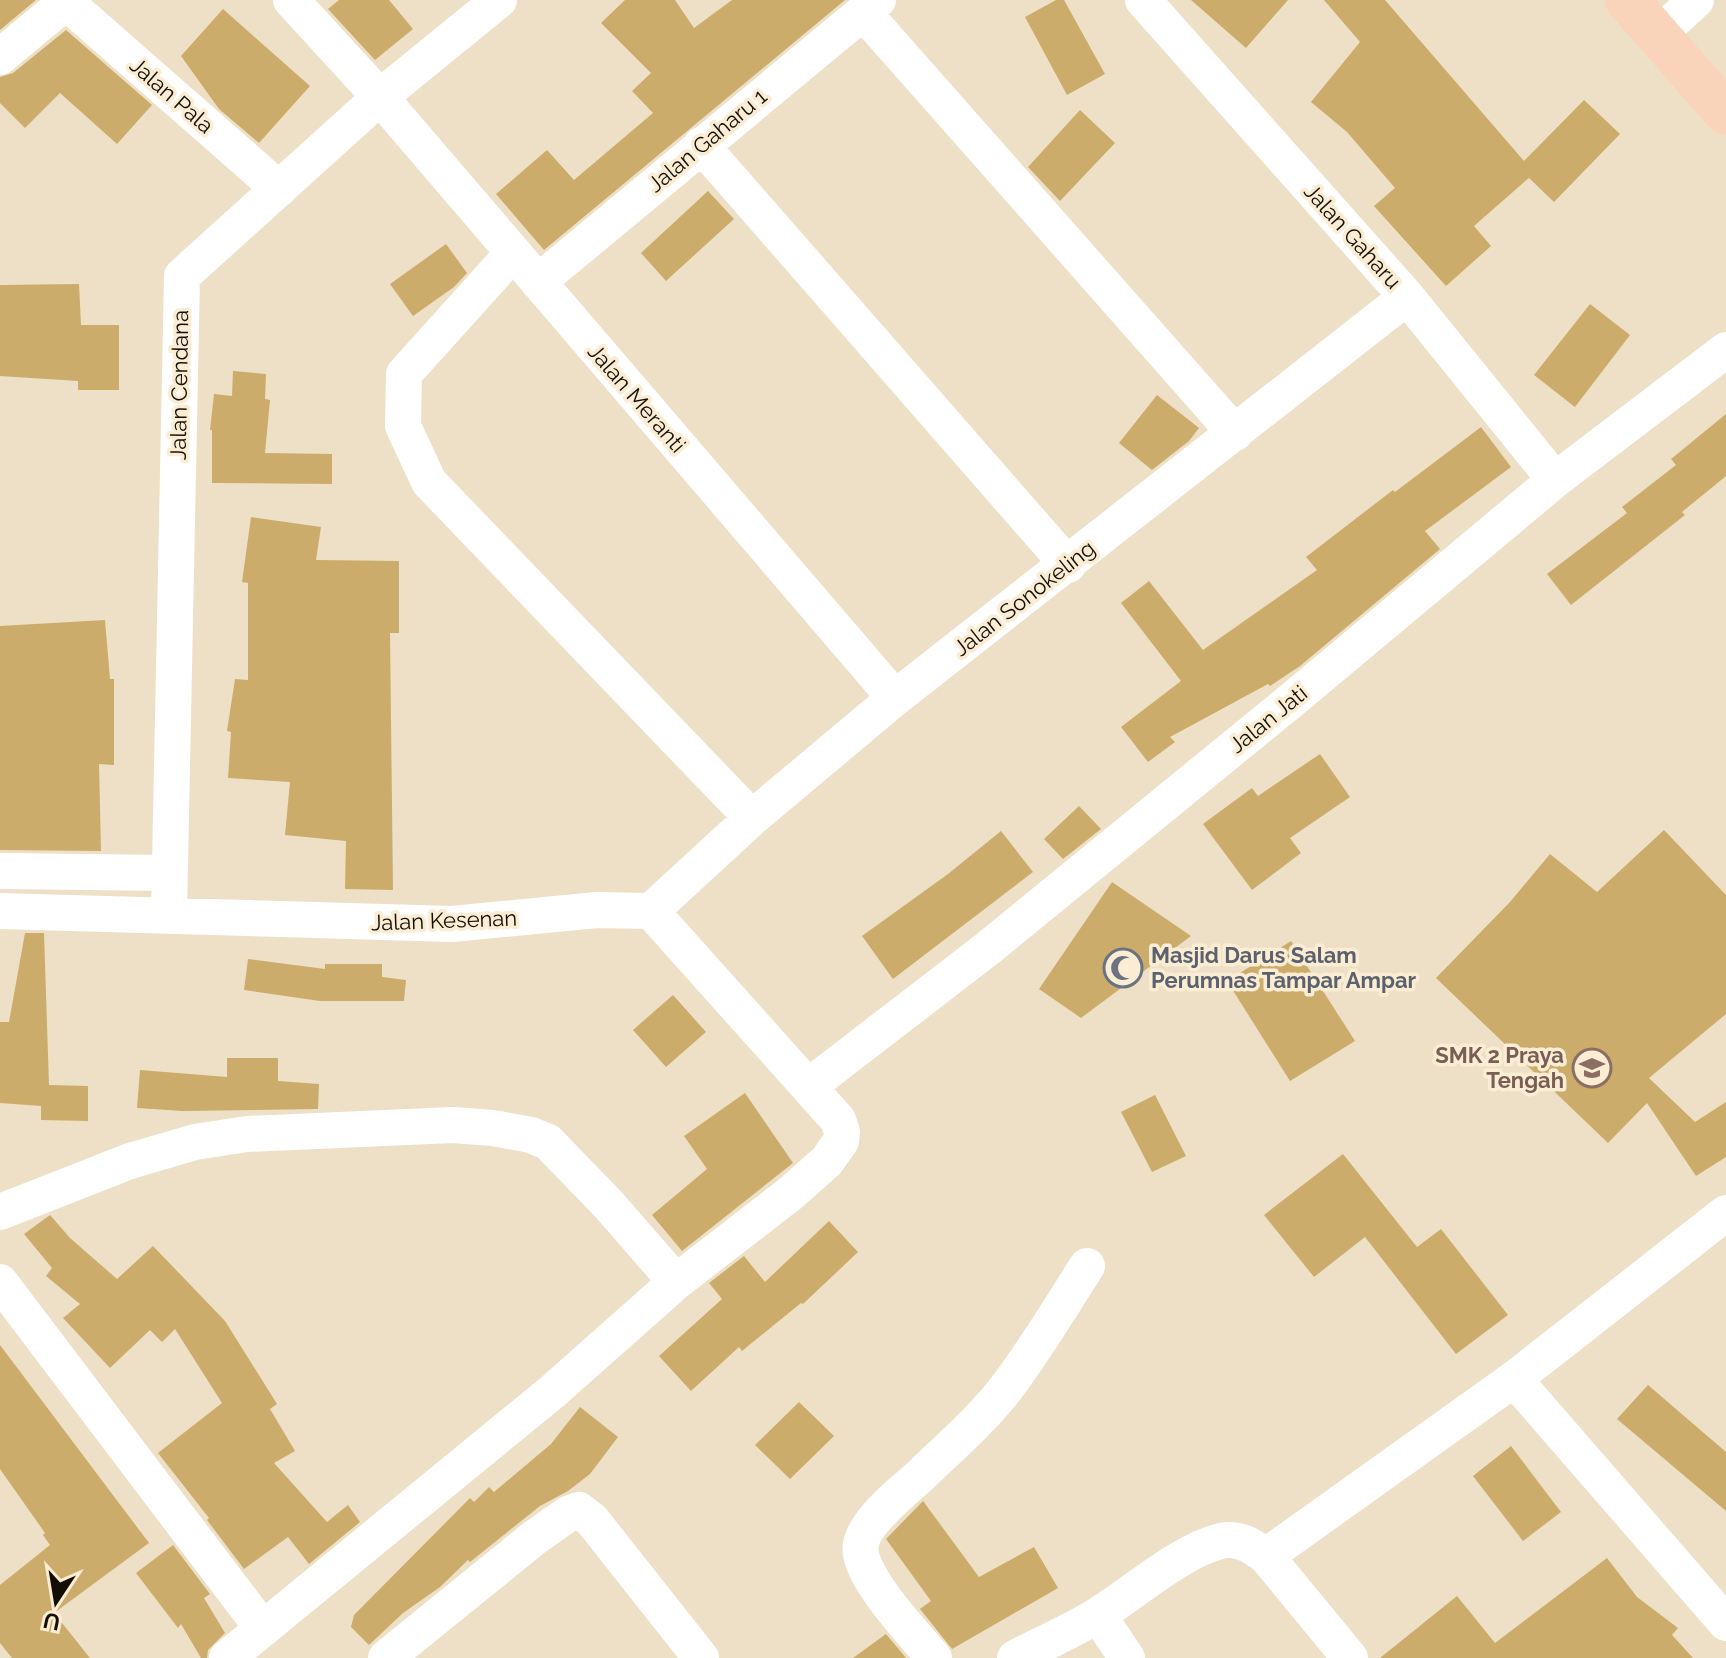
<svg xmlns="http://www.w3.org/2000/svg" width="1726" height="1658" font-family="Raleway,sans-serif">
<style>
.building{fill:#ccac6a}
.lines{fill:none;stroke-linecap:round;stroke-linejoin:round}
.street{stroke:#fff;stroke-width:36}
.primary{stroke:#fad4ba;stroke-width:44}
.labels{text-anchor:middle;stroke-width:7;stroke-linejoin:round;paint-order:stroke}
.street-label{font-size:22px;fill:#140f06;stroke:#fbedd3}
.worship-label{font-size:22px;font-weight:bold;fill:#5b616d;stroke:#fbedd3;text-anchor:start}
.education-label{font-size:22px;font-weight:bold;fill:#785e54;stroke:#fbedd3;text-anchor:end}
</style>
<rect width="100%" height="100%" fill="#ede0c6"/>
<!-- building -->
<path class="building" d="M 0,0 L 36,0 L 0,30 Z
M 339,0 L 389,0 L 413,29 L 375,60 L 328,9 Z
M 625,0 L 675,0 L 694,28 L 732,0 L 845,0 L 544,250 L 496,194 L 547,150 L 574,180 L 653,113 L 632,91 L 651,73 L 601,23 Z
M 1056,0 L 1064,0 L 1105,74 L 1067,95 L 1025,17 Z
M 1191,0 L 1288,0 L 1246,48 Z
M 1324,0 L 1385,0 L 1524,161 L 1584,100 L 1620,134 L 1554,202 L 1529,178 L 1474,226 L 1491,246 L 1446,286 L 1374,206 L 1395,188 L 1347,132 L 1311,102 L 1360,42 Z
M 223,9 L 310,86 L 259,143 L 219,109 L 181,56 Z
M 66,30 L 152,105 L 117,144 L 60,93 L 25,128 L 0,103 L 0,77 L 13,73 Z
M 1080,110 L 1115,143 L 1060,201 L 1028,167 Z
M 708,191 L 734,219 L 666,281 L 641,253 Z
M 446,244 L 467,273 L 454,287 L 413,316 L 390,284 Z
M 79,284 L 81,325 L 119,325 L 119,390 L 78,390 L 78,381 L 0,376 L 0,285 Z
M 1590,304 L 1630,335 L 1575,407 L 1534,375 Z
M 233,371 L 266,374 L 265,399 L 270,400 L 265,453 L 332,454 L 332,484 L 212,483 L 212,430 L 210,430 L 214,394 L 232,396 Z
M 1157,395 L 1199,428 L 1189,441 L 1152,470 L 1119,443 Z
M 1726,414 L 1726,476 L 1682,512 L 1685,515 L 1571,605 L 1547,574 L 1627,513 L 1622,507 L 1676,465 L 1671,459 Z
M 1481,427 L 1511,467 L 1425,531 L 1440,549 L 1300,666 L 1270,686 L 1268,684 L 1170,737 L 1175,742 L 1148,762 L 1121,727 L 1181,681 L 1121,603 L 1149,581 L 1203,650 L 1317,570 L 1306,557 L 1393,490 L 1395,492 Z
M 251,517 L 321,527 L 316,560 L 399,561 L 399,633 L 390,633 L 393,890 L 345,889 L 346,841 L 285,835 L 290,782 L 228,778 L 231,732 L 227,731 L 235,679 L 248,680 L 248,583 L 242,582 Z
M 105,620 L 110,679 L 114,679 L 114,765 L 99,764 L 101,851 L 0,850 L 0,626 Z
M 1320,754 L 1350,797 L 1290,838 L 1301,853 L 1252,890 L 1203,824 L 1252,788 L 1258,796 Z
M 1079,806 L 1101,829 L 1063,859 L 1044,839 Z
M 1664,830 L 1726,895 L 1726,1014 L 1649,1078 L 1695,1122 L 1726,1102 L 1726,1157 L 1696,1176 L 1647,1103 L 1608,1143 L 1436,978 L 1510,902 L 1550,854 L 1597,892 Z
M 1001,831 L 1033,872 L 893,979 L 862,936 L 948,874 Z
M 1112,882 L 1191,936 L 1081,1018 L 1039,989 Z
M 25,933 L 44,933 L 49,1085 L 88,1086 L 88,1121 L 41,1120 L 41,1106 L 0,1103 L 0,1022 L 9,1022 Z
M 1291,941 L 1355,1041 L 1290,1081 L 1227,981 Z
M 248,959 L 325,969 L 325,964 L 382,964 L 382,977 L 406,980 L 404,1001 L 320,1001 L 244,990 Z
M 673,995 L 706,1032 L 666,1067 L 633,1030 Z
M 227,1058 L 278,1058 L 278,1081 L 319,1084 L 318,1109 L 183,1111 L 137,1108 L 140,1070 L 227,1077 Z
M 745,1093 L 793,1163 L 682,1251 L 652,1215 L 707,1169 L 684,1136 Z
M 1155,1095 L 1186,1156 L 1152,1172 L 1121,1112 Z
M 1343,1154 L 1417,1247 L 1441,1229 L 1508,1315 L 1456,1354 L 1365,1237 L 1314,1277 L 1264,1215 Z
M 50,1215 L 70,1238 L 117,1279 L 153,1246 L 225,1321 L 277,1404 L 270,1409 L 295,1451 L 274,1463 L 327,1522 L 348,1505 L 360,1522 L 309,1564 L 288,1537 L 244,1569 L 207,1520 L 209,1518 L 158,1453 L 222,1403 L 175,1329 L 162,1342 L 150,1330 L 110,1368 L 63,1318 L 80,1304 L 46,1276 L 52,1268 L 24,1234 Z
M 829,1221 L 858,1252 L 803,1304 L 801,1303 L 742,1351 L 739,1347 L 691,1391 L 659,1356 L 722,1299 L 709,1283 L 744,1256 L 765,1282 Z
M 0,1345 L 149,1543 L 54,1613 L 90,1658 L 12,1658 L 0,1643 L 0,1585 L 50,1545 L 43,1535 L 45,1533 L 0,1469 Z
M 1648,1385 L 1726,1452 L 1726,1511 L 1617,1419 Z
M 799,1402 L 834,1436 L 790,1479 L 755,1445 Z
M 580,1407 L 618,1437 L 590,1474 L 568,1491 L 540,1506 L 470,1562 L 468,1560 L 440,1587 L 403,1613 L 369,1645 L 351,1627 L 354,1615 L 470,1498 L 474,1502 L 489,1487 L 494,1492 L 551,1444 Z
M 1511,1446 L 1561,1512 L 1523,1541 L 1473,1476 Z
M 923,1501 L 979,1577 L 1034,1547 L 1058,1588 L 952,1649 L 920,1609 L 931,1601 L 886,1539 Z
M 173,1545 L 210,1594 L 204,1598 L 225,1633 L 208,1650 L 207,1658 L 201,1658 L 181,1624 L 178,1628 L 136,1573 Z
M 1607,1558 L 1637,1597 L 1678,1628 L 1672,1635 L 1693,1658 L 1380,1658 L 1457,1596 L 1495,1643 Z
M 886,1634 L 906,1658 L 853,1658 Z"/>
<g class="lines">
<!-- street -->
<path class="street" d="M 291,0 L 380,97 L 895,698
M 1143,0 L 1407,297 L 1555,480
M 863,12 L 1235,433
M 1658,35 L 1696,0
M 0,57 L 66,2 L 279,189
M 701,145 L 1068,565
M 513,253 L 404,374 L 403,426 L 429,482 L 752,818
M 538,282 L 878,0
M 0,871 L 168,873
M 0,911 L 452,924 L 597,910 L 651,911 L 838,1120 L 842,1132 L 841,1141 L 827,1161 L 791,1193 L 676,1282 L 552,1392 L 227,1658
M 651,911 L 752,818 L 895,698 L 1407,297
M 169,914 L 182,276 L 380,97 L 499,0
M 809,1086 L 987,949 L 1293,699 L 1555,480 L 1726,350
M 0,1212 L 130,1161 L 195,1142 L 247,1134 L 453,1125 L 493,1128 L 531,1135 L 548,1142 L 609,1205 L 676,1282
M 0,1282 L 263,1629
M 1514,1379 L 1726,1623
M 1098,1615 L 1127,1658
M 386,1658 L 534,1538 L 568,1514 L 579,1510 L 592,1520 L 701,1658
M 934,1658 C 913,1633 867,1585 861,1554 C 855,1527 903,1492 921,1475 C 951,1446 985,1417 1010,1383 C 1038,1345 1062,1305 1087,1266
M 1015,1658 C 1042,1644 1072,1631 1098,1615 C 1132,1594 1182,1550 1221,1541 C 1239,1537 1252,1546 1266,1556
M 1350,1658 L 1266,1556 L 1514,1379 L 1726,1213"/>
<!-- primary -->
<path class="primary" d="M 1627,0 L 1726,113"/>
</g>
<!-- icons -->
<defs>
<g id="mosque-ring" transform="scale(2)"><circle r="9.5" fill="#fbedd3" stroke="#6b7280" stroke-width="1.5"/><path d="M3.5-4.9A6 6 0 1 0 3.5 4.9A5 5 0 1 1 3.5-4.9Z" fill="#6b7280"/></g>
<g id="school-ring" transform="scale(2)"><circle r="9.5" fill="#fbedd3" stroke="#8d6e63" stroke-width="1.5"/><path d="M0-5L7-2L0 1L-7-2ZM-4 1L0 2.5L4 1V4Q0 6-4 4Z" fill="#8d6e63"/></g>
</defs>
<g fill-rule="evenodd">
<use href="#mosque-ring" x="1123" y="968"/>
<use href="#school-ring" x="1592" y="1068"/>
</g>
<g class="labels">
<!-- street labels -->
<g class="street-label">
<text transform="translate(172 95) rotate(41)" y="8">Jalan Pala</text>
<text transform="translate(707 140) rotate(-40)" y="8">Jalan Gaharu 1</text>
<text transform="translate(1353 236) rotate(48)" y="8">Jalan Gaharu</text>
<text transform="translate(179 385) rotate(-89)" y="8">Jalan Cendana</text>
<text transform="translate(637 398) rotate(49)" y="8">Jalan Meranti</text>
<text transform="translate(1024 598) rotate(-38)" y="8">Jalan Sonokeling</text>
<text transform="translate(1268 719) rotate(-39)" y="8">Jalan Jati</text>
<text transform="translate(444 920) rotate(-2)" y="8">Jalan Kesenan</text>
</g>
<!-- worship labels -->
<g class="worship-label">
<text x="1151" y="963">Masjid Darus Salam<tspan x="1151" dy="25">Perumnas Tampar Ampar</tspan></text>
</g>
<!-- education labels -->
<g class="education-label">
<text x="1564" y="1063">SMK 2 Praya<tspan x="1564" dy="25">Tengah</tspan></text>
</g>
</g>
<!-- north arrow -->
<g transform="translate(56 1602) rotate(192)" stroke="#fbedd3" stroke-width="6" paint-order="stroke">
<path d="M0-6L14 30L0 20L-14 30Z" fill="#140f06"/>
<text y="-12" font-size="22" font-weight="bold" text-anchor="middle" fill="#140f06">U</text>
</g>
</svg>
